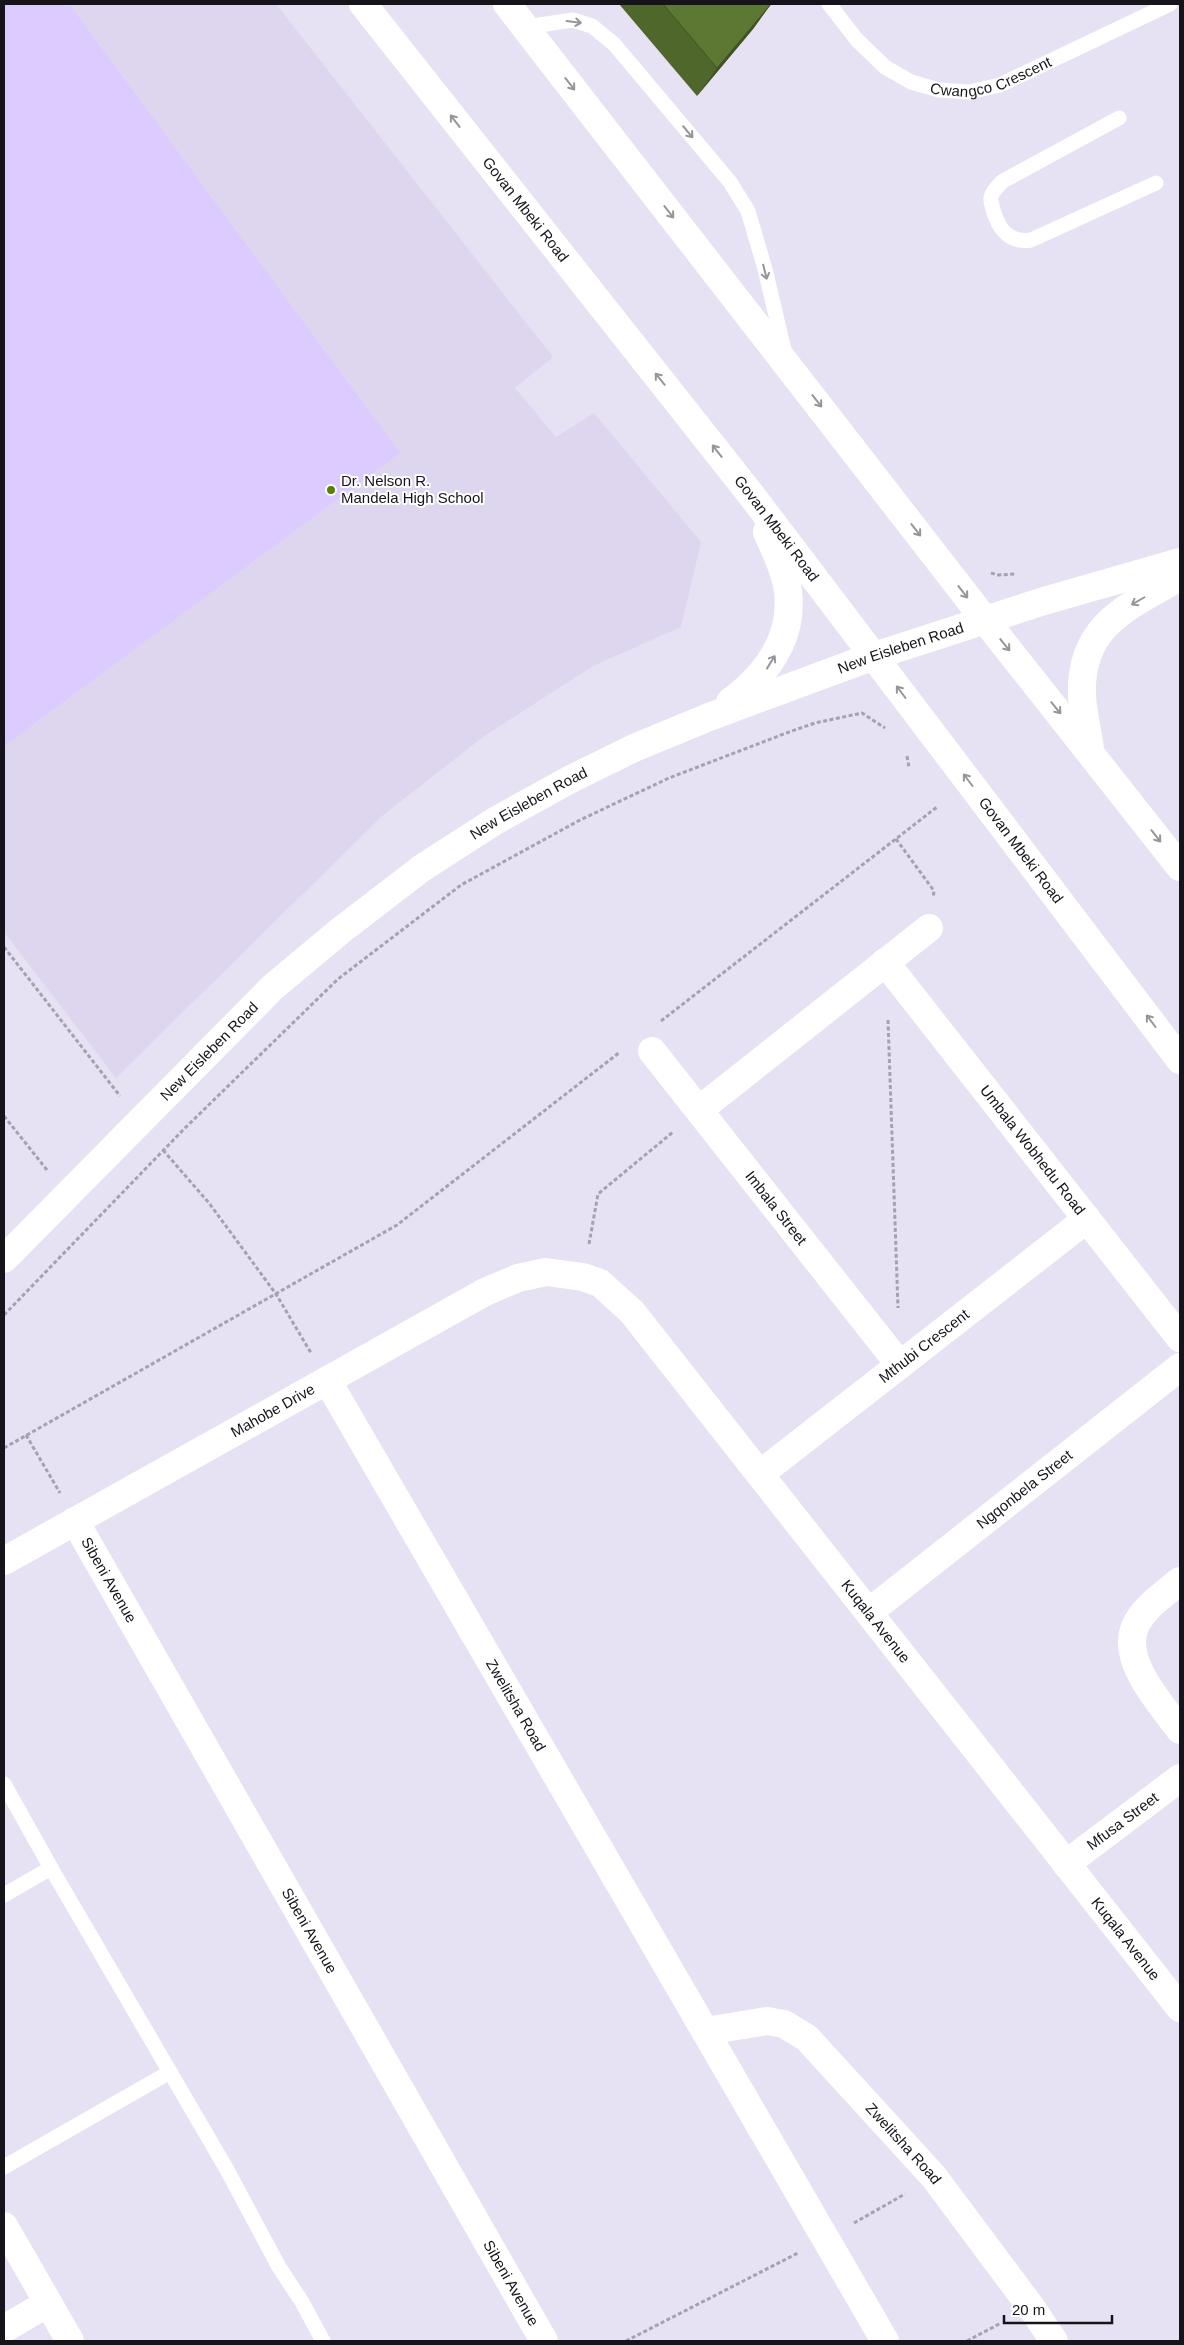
<svg xmlns="http://www.w3.org/2000/svg" width="1184" height="2345" font-family="Helvetica,sans-serif">
<style>
.built{fill:#ded6ef}
.green{fill:#dccbff}
.lines{fill:none;stroke-linecap:round;stroke-linejoin:round}
.path{stroke:#a5a1af;stroke-width:3;stroke-dasharray:4 2.5;stroke-linecap:butt}
.service{stroke:#fff;stroke-width:15}
.minor{stroke:#fff;stroke-width:28}
.secondary{stroke:#fff;stroke-width:28}
.wall{fill:#4f672b}
.shaded-wall{fill:#405423}
.building{fill:#5c7832;stroke:#405423}
.oneway{stroke:#969598}
.poi-dot{fill:#598101;stroke:#fff;stroke-width:2}
.labels{text-anchor:middle;stroke-width:4;stroke-linejoin:round;paint-order:stroke}
.street-label{font-size:15px;fill:#16141a;stroke:#fff}
.poi-label{font-size:15px;fill:#16141a;stroke:#fff;text-anchor:start}
</style>
<rect width="100%" height="100%" fill="#e6e1f3"/>
<!-- built -->
<path class="built" d="M 4,4 L 276,4 L 553,357 L 515,388 L 556,437 L 594,413 L 701,542 L 681,627 L 593,666 L 483,737 L 382,816 L 116,1078 L 4,932 Z"/>
<!-- green -->
<path class="green" d="M 4,4 L 69,4 L 400,453 L 4,746 Z"/>
<g class="lines">
<!-- path -->
<path class="path" d="M 991,573 L 998,575 L 1015,574
M 907,756 L 909,768
M 896,839 L 934,891 L 933,898
M 4,947 L 120,1096
M 888,1020 L 898,1308
M 661,1021 L 937,807
M 4,1116 L 47,1170
M 163,1150 L 209,1203 L 276,1294 L 311,1353
M 589,1244 L 598,1194 L 673,1132
M 4,1315 L 184,1129 L 338,979 L 461,885 L 580,820 L 669,778 L 789,732 L 815,723 L 862,713 L 885,728
M 26,1435 L 60,1493
M 4,1448 L 397,1225 L 620,1052
M 854,2223 L 905,2194
M 626,2341 L 798,2253
M 967,2341 L 1001,2323"/>
<!-- service -->
<g class="service">
<path id="s1" d="M 829,4 L 857,40 L 885,67 L 911,82 L 939,90 L 969,92 L 1000,85 L 1170,4"/>
<path d="M 526,27 L 573,20 L 592,26 L 614,44 L 730,182 L 748,211 L 765,269 L 785,354"/>
<path d="M 1119,118 L 1003,181 C 998,186 993,190 991,197 C 990,202 993,208 994,213 C 1000,231 1010,243 1031,240 L 1156,183"/>
<path d="M 4,1784 L 51,1868 L 4,1895"/>
<path d="M 51,1868 L 226,2168 L 279,2267 L 302,2302 L 323,2341"/>
<path d="M 4,2167 L 170,2072"/>
</g>
<!-- minor -->
<g class="minor">
<path id="s2" d="M 885,962 L 1180,1338"/>
<path id="s3" d="M 652,1051 L 900,1365"/>
<path d="M 699,1110 L 929,928"/>
<path id="s4" d="M 327,1380 L 885,2341"/>
<path id="s5" d="M 760,1474 L 1087,1219"/>
<path id="s6" d="M 75,1521 L 544,2341"/>
<path id="s7" d="M 4,1561 L 485,1292 L 518,1278 L 546,1272 L 583,1277 L 600,1283 L 632,1312 L 1180,2008"/>
<path d="M 1180,1581 C 1166,1593 1148,1604 1138,1621 C 1116,1656 1160,1703 1180,1730"/>
<path id="s8" d="M 869,1612 L 1180,1367"/>
<path id="s9" d="M 1066,1864 L 1180,1778"/>
<path id="s10" d="M 706,2031 L 767,2021 L 784,2024 L 807,2038 L 934,2177 L 1031,2307 L 1054,2341"/>
<path d="M 4,2226 L 70,2341"/>
<path d="M 4,2329 L 48,2303"/>
</g>
<!-- secondary -->
<g class="secondary">
<path id="s11" d="M 363,4 L 752,496 L 1180,1060"/>
<path d="M 507,4 L 985,620 L 1180,867"/>
<path d="M 730,702 C 766,675 794,639 788,591 C 785,570 775,551 767,532"/>
<path d="M 1090,750 C 1088,732 1083,714 1082,696 C 1079,625 1128,607 1180,577"/>
<path id="s12" d="M 4,1259 L 273,987 L 340,931 L 422,868 L 495,821 L 569,780 L 634,748 L 709,717 L 874,656 L 1044,601 L 1180,562"/>
</g>
</g>
<!-- wall -->
<path class="wall" d="M 619,4 L 771,4 L 753,29 L 697,96 Z"/>
<!-- shaded-wall -->
<path class="shaded-wall" d="M 771,4 L 753,29 L 697,96 L 717,68 Z"/>
<!-- building -->
<path class="building" d="M 663,4 L 771,4 L 717,68 Z"/>
<!-- one-way arrows -->
<defs><path id="oneway-shaft" d="M-6 0H5M1.5-3L5.5 0L1.5 3" fill="none" stroke-width="1.6" stroke-linecap="round" stroke-linejoin="round" transform="scale(1.25)"/></defs>
<g class="oneway">
<use href="#oneway-shaft" transform="translate(574 22) rotate(7)"/>
<use href="#oneway-shaft" transform="translate(570 84) rotate(52)"/>
<use href="#oneway-shaft" transform="translate(455 121) rotate(-128)"/>
<use href="#oneway-shaft" transform="translate(688 132) rotate(50)"/>
<use href="#oneway-shaft" transform="translate(669 212) rotate(52)"/>
<use href="#oneway-shaft" transform="translate(765 272) rotate(76)"/>
<use href="#oneway-shaft" transform="translate(660 379) rotate(-129)"/>
<use href="#oneway-shaft" transform="translate(817 401) rotate(52)"/>
<use href="#oneway-shaft" transform="translate(717 451) rotate(-128)"/>
<use href="#oneway-shaft" transform="translate(916 530) rotate(52)"/>
<use href="#oneway-shaft" transform="translate(963 592) rotate(52)"/>
<use href="#oneway-shaft" transform="translate(1138 601) rotate(150)"/>
<use href="#oneway-shaft" transform="translate(1005 645) rotate(51)"/>
<use href="#oneway-shaft" transform="translate(771 662) rotate(-58)"/>
<use href="#oneway-shaft" transform="translate(901 692) rotate(-127)"/>
<use href="#oneway-shaft" transform="translate(1056 708) rotate(51)"/>
<use href="#oneway-shaft" transform="translate(968 780) rotate(-127)"/>
<use href="#oneway-shaft" transform="translate(1156 836) rotate(52)"/>
<use href="#oneway-shaft" transform="translate(1151 1021) rotate(-127)"/>
</g>
<!-- markers -->
<circle class="poi-dot" cx="331" cy="490" r="5"/>
<g class="labels">
<!-- street labels -->
<g class="street-label">
<text dy="5" stroke="none"><textPath href="#s1" startOffset="198">Cwangco Crescent</textPath></text>
<text dy="5" stroke="none"><textPath href="#s11" startOffset="262">Govan Mbeki Road</textPath></text>
<text dy="5" stroke="none"><textPath href="#s11" startOffset="668">Govan Mbeki Road</textPath></text>
<text dy="5" stroke="none"><textPath href="#s12" startOffset="1102">New Eisleben Road</textPath></text>
<text dy="5" stroke="none"><textPath href="#s12" startOffset="698">New Eisleben Road</textPath></text>
<text dy="5" stroke="none"><textPath href="#s11" startOffset="1072">Govan Mbeki Road</textPath></text>
<text dy="5" stroke="none"><textPath href="#s12" startOffset="292">New Eisleben Road</textPath></text>
<text dy="5" stroke="none"><textPath href="#s2" startOffset="239">Umbala Wobhedu Road</textPath></text>
<text dy="5" stroke="none"><textPath href="#s3" startOffset="200">Imbala Street</textPath></text>
<text dy="5" stroke="none"><textPath href="#s5" startOffset="208">Mthubi Crescent</textPath></text>
<text dy="5" stroke="none"><textPath href="#s7" startOffset="308">Mahobe Drive</textPath></text>
<text dy="5" stroke="none"><textPath href="#s8" startOffset="198">Ngqonbela Street</textPath></text>
<text dy="5" stroke="none"><textPath href="#s6" startOffset="68">Sibeni Avenue</textPath></text>
<text dy="5" stroke="none"><textPath href="#s7" startOffset="1108">Kuqala Avenue</textPath></text>
<text dy="5" stroke="none"><textPath href="#s4" startOffset="376">Zwelitsha Road</textPath></text>
<text dy="5" stroke="none"><textPath href="#s9" startOffset="71">Mfusa Street</textPath></text>
<text dy="5" stroke="none"><textPath href="#s6" startOffset="472">Sibeni Avenue</textPath></text>
<text dy="5" stroke="none"><textPath href="#s7" startOffset="1512">Kuqala Avenue</textPath></text>
<text dy="5" stroke="none"><textPath href="#s10" startOffset="249">Zwelitsha Road</textPath></text>
<text dy="5" stroke="none"><textPath href="#s6" startOffset="878">Sibeni Avenue</textPath></text>
</g>
<!-- poi labels -->
<g class="poi-label">
<text x="341" y="486">Dr. Nelson R.<tspan x="341" dy="17">Mandela High School</tspan></text>
</g>
</g>
<!-- border -->
<rect width="1184" height="2345" fill="none" stroke="#16141a" stroke-width="10"/>
<!-- scale -->
<path d="M1004 2315v8h108v-8" fill="none" stroke="#16141a" stroke-width="2.5"/>
<text x="1012" y="2315" font-size="15" fill="#16141a" stroke="#ffffff" stroke-width="4" paint-order="stroke">20 m</text>
</svg>
